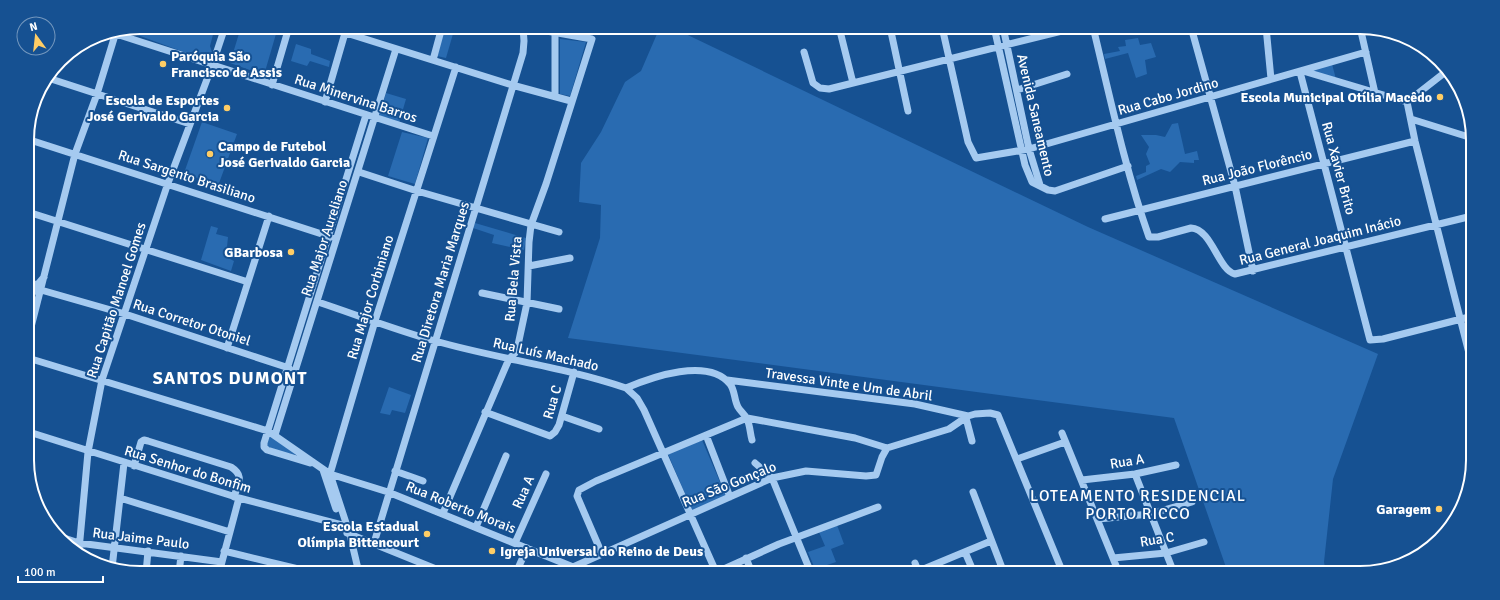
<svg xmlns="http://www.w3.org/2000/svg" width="1500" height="600" font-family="Signika,sans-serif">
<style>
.green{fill:#296bb1}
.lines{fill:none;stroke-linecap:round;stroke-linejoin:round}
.minor{stroke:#a5caf0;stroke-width:7}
.poi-dot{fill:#ffcd65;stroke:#165192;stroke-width:1.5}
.labels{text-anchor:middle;stroke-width:4;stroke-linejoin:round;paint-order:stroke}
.poi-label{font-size:14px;font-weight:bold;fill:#fff;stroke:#165192;text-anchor:end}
.street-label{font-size:14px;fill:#fff;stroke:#165192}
.quarter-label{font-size:16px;letter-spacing:1px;fill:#fff;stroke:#165192}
.district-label{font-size:18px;font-weight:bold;letter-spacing:1px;fill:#fff;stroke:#165192}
.rim{fill:none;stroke:#fff;stroke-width:2}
</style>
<rect width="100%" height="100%" fill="#165192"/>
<!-- green -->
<path class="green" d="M 140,27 L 215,27 L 210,46 L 213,55 L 211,60 L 208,61 L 124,30 Z
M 241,27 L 278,27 L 264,75 L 230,63 Z
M 445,27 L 455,27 L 446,58 L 437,56 Z
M 660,27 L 671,27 L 1088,227 L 1378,354 L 1333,479 L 1324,562 L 1326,573 L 1228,573 L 1174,418 L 568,338 L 600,238 L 601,205 L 579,202 L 581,163 L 601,132 L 625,82 L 641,71 Z
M 1138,38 L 1140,45 L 1151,43 L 1156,57 L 1145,60 L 1147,74 L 1136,78 L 1128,53 L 1105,59 L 1104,54 L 1120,51 L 1118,47 L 1126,46 L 1125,40 Z
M 560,39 L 586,42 L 570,96 L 560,94 Z
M 296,44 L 311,49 L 311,54 L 330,61 L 329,67 L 310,61 L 307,66 L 291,61 Z
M 1332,64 L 1336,79 L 1310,71 Z
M 386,93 L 406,99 L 399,123 L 379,116 Z
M 202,122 L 237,134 L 218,186 L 184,173 Z
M 1178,123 L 1185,154 L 1197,151 L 1199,160 L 1194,160 L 1194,163 L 1180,162 L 1170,172 L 1161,169 L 1137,180 L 1136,176 L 1146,172 L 1146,166 L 1150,164 L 1146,154 L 1149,147 L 1141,135 L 1156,135 L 1165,137 L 1172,124 Z
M 402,132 L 428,138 L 415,184 L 388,176 Z
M 475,223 L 526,238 L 524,250 L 492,243 L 494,235 L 473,228 Z
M 211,226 L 218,228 L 216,234 L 228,237 L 226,257 L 234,261 L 231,271 L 201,260 Z
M 389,387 L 411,395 L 405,413 L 392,410 L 390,415 L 380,413 Z
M 268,432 L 297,455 L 268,449 L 266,446 Z
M 1473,434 L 1473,458 L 1467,457 Z
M 702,440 L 726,496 L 692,510 L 668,454 Z
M 837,525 L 844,544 L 831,549 L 836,562 L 815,569 L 808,552 L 825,546 L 819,532 Z"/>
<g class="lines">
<!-- minor -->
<path class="minor" d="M 327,27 L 512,85 L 571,101
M 570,27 L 571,35
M 839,27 L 853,83
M 890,27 L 908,111
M 942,27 L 968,142 L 976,158 L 1029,149 L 1366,52
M 994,27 L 1025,165 L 1032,182 L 1048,190 L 1055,191 L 1128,166
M 1003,27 L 1029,149 L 1040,185
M 1093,27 C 1110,97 1125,169 1149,237 L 1158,237 L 1191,228 C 1212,229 1218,270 1235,274 L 1472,216
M 1191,27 L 1235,186 L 1253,271
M 1266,27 L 1271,79
M 1360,27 L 1375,93
M 113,33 L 433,136
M 555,33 L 555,96
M 804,52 L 813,83 L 820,88 L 829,89 L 1078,27
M 433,60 L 442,27
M 1303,71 L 1407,102
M 1300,72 L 1370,340 L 1383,339 L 1473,316
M 48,78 L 190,124
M 272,85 L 289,27
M 1017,90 L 1067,74
M 325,102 L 345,33
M 1407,102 L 1415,141 L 1473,369
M 1407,102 L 1448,70
M 1411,119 L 1472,138
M 27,139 L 331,237
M 359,172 L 417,191 L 559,232
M 28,212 L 248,282
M 1105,219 L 1415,141
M 529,266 L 570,258
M 28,285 L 38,284 L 44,277
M 28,292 L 41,290 L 125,314 L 289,368
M 482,293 L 559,309
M 318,302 C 357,315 396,330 435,341 C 499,359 564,367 626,388 C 652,377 708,357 730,384 C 735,390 734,400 738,407 C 740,411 745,414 747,419 C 750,425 750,433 752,440
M 28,339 L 75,154 L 97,94 L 116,32
M 227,348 L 269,216
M 28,358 L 268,431 L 330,474 L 388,492 L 588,573
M 727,380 L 915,404 L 968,416
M 626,388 L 637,398 L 644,410 L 716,572
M 485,412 L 550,436 L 555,432 L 559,425 L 574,372
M 562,416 L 599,429
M 966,418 L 972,441
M 29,432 L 239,498 L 342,525
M 1062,433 L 1119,573
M 275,435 L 396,49
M 706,435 L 730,497
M 887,448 L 949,429 L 968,416 L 975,414 L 990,413 L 998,415 L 1063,573
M 1017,459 L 1065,442
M 310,463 L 267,450 L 264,447 L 264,443 L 366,115
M 755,463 L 772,478 L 811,573
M 134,466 L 141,442 L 144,440 L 148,441 L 231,467 C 245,476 238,483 234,497
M 323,470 L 336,509
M 395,471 L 423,481
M 1135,474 L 1174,573
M 1082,480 L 1135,474 L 1176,465
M 973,492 L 1004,573
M 120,498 L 230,532
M 443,513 L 509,359 L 515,353 L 518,345 L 527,303 L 529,242 L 531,225 L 546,184 L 592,39 L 524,27
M 1098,519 L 1150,514 L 1192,502
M 476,527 L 506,456
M 347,533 L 446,573
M 58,536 L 79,543 L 222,562
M 374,543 L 523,53 L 524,41 L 523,27
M 515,543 L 546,474
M 79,550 L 88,452 L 102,380 L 168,183 L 212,66 L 225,27
M 224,551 L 315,573
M 965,552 L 974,573
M 602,554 L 577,496 L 579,490 L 596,481 L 747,418 L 855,438 L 887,448
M 746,558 L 752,573
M 1113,558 L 1166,553 L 1204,542
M 915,563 L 919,573
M 573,567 L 772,478 L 806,471 L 866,476 L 876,475 L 882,457 L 887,448
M 112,568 L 124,463
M 146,573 L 148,551
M 179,573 L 181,556
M 219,573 L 239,498
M 359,573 L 350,535 L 330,474 L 375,321 L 456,67
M 516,573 L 527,548
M 715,573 L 779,544 L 878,507
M 914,573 L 991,541"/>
</g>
<!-- markers -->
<g class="poi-dot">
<circle cx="163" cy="64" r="4"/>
<circle cx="1440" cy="97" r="4"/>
<circle cx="227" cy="108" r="4"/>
<circle cx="210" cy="154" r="4"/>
<circle cx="291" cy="252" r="4"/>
<circle cx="1439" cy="509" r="4"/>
<circle cx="427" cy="534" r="4"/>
<circle cx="492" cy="551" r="4"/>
</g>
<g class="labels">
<!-- poi labels -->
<g class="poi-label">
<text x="171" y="61" text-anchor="start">Paróquia São<tspan x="171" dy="16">Francisco de Assis</tspan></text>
<text x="1432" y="102">Escola Municipal Otília Macêdo</text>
<text x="219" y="105">Escola de Esportes<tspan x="219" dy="16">José Gerivaldo Garcia</tspan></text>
<text x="218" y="151" text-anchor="start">Campo de Futebol<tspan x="218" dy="16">José Gerivaldo Garcia</tspan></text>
<text x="283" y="257">GBarbosa</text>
<text x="1431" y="514">Garagem</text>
<text x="419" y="531">Escola Estadual<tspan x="419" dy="16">Olímpia Bittencourt</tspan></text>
<text x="500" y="556" text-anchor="start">Igreja Universal do Reino de Deus</text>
</g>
<!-- street labels -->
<g class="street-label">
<text transform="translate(1168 96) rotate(-16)" y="5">Rua Cabo Jordino</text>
<text transform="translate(356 98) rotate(18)" y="5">Rua Minervina Barros</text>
<text transform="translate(1036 115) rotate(77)" y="5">Avenida Saneamento</text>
<text transform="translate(1257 167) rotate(-14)" y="5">Rua João Florêncio</text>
<text transform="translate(1339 168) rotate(75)" y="5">Rua Xavier Brito</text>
<text transform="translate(187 176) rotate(18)" y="5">Rua Sargento Brasiliano</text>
<text transform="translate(324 238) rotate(-72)" y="5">Rua Major Aureliano</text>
<text transform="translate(1320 240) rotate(-14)" y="5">Rua General Joaquim Inácio</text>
<text transform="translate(513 279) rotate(-85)" y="5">Rua Bela Vista</text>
<text transform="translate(440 282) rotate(-73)" y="5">Rua Diretora Maria Marques</text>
<text transform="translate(370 297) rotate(-73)" y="5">Rua Major Corbiniano</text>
<text transform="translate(116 300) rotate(-72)" y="5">Rua Capitão Manoel Gomes</text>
<text transform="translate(192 322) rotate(18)" y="5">Rua Corretor Otoniel</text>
<text transform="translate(546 354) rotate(13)" y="5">Rua Luís Machado</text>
<text transform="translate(849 384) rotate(8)" y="5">Travessa Vinte e Um de Abril</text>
<text transform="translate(552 402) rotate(-74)" y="5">Rua C</text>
<text transform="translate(1127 461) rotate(-9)" y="5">Rua A</text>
<text transform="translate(188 469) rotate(17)" y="5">Rua Senhor do Bonfim</text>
<text transform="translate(729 484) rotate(-22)" y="5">Rua São Gonçalo</text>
<text transform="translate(523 492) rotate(-66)" y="5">Rua A</text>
<text transform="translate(461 507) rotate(22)" y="5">Rua Roberto Morais</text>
<text transform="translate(141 538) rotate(7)" y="5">Rua Jaime Paulo</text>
<text transform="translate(1157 539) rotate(-9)" y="5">Rua C</text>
</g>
<!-- quarter labels -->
<g class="quarter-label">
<text x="1138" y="501">LOTEAMENTO RESIDENCIAL<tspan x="1138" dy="18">PORTO RICCO</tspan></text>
</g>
<!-- district labels -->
<g class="district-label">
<text x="230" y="384">SANTOS DUMONT</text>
</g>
</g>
<!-- crop -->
<path d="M0 0H1500V600H0ZM140 34H1360A106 106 0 0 1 1466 140V460A106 106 0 0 1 1360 566H140A106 106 0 0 1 34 460V140A106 106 0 0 1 140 34Z" fill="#165192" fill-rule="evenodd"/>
<path class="rim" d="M140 34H1360A106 106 0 0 1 1466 140V460A106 106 0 0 1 1360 566H140A106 106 0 0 1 34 460V140A106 106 0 0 1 140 34Z"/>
<!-- north arrow -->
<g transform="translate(36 36) rotate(345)"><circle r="19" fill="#165192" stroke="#7397be"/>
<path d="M0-3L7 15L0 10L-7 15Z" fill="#ffcd65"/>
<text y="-6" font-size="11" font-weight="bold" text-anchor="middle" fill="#ffffff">N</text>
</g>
<!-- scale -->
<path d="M18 576v6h85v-6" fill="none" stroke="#ffffff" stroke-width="2"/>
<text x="24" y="576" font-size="12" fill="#ffffff" stroke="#165192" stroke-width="3" paint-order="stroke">100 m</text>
</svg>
